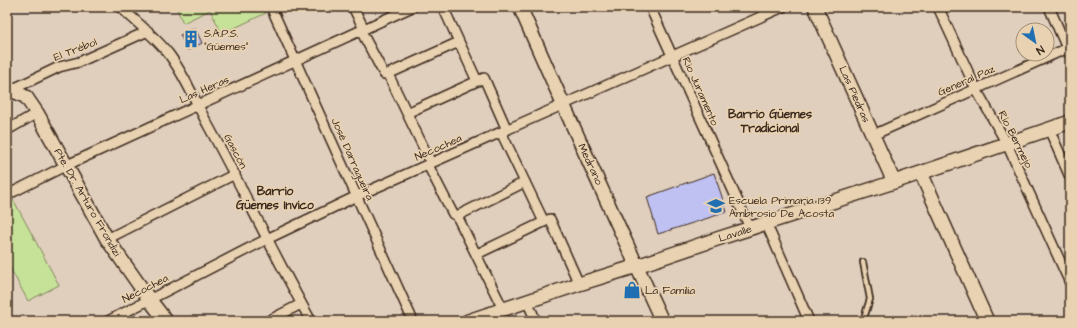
<svg xmlns="http://www.w3.org/2000/svg" width="1077" height="328" font-family="'Architects Daughter',sans-serif">
<style>
.green{fill:#c6e299;stroke:#80865c}
.building{fill:#bfc1f3;stroke:#3b2a1e}
.lines{fill:none;stroke-linecap:round;stroke-linejoin:round}
.lane-casing{stroke:#3b2a1e;stroke-width:8}
.street-casing{stroke:#3b2a1e;stroke-width:12}
.secondary-casing{stroke:#3b2a1e;stroke-width:16}
.lane{stroke:#e9d2b1;stroke-width:4.5}
.street{stroke:#e9d2b1;stroke-width:9}
.secondary{stroke:#e9d2b1;stroke-width:13}
.labels{text-anchor:middle;stroke-width:3.5;stroke-linejoin:round;paint-order:stroke}
.poi-label{font-size:11px;fill:#3b2a1e;stroke:#e9d2b1;text-anchor:start}
.street-label{font-size:11px;fill:#3b2a1e;stroke:#e9d2b1}
.neighbourhood-label{font-size:12px;font-weight:bold;fill:#3b2a1e;stroke:#e9d2b1}
</style>
<rect width="100%" height="100%" fill="#e1cfbe"/>
<filter id="ink" filterUnits="userSpaceOnUse"><feTurbulence type="fractalNoise" baseFrequency=".025" numOctaves="2"/><feDisplacementMap in="SourceGraphic" scale="8" xChannelSelector="R" yChannelSelector="G"/><feConvolveMatrix kernelMatrix="1 2 1 2 8 2 1 2 1" color-interpolation-filters="sRGB"/></filter>
<g filter="url(#ink)">
<!-- green -->
<path class="green" d="M 176,7 L 263,7 L 266,13 L 222,34 L 210,10 L 183,23 Z
M 13,199 L 59,285 L 28,301 L 7,262 L 7,201 Z"/>
<!-- building -->
<path class="building" d="M 195,28 L 202,43 L 188,50 L 180,35 Z
M 714,173 L 727,212 L 658,234 L 647,197 Z"/>
<g class="lines">
<!-- lane casing -->
<g class="lane-casing">
<path id="lane" d="M 863,321 L 870,299 L 863,262"/>
</g>
<!-- street casing -->
<g class="street-casing">
<path id="street" d="M 120,7 C 137,22 154,36 168,53 C 185,75 196,103 209,127 C 244,191 275,257 311,321
M 271,7 L 413,321
M 353,7 L 364,29
M 443,7 L 477,81
M 650,7 L 750,228
M 938,7 L 976,89 L 1007,144 L 1070,283
M 1049,7 L 1070,55
M 361,31 L 384,74 L 388,74 L 459,42
M 388,74 L 431,163
M 11,90 L 59,67 L 79,62 L 148,31
M 407,113 L 484,78 L 507,130
M 1049,129 L 1070,177
M 7,130 L 37,113
M 501,132 L 544,222
M 873,135 L 1070,47
M 428,165 L 453,214 L 457,216
M 7,195 L 65,166 L 412,7
M 457,216 L 503,309
M 457,216 L 525,182
M 766,223 L 809,321
M 107,239 L 235,174
M 477,254 L 550,219 L 579,284
M 527,301 L 536,321
M 108,321 L 267,239 L 357,196 L 783,7
M 268,321 L 301,304"/>
</g>
<!-- secondary casing -->
<g class="secondary-casing">
<path id="secondary" d="M 520,7 C 566,112 614,217 662,321
M 815,7 L 894,182
M 7,88 L 26,97 L 37,113 L 107,239 L 149,299 L 166,321
M 921,173 L 987,321
M 468,321 L 579,284 L 637,266 L 717,239 L 894,182 L 1070,122"/>
</g>
<!-- lane -->
<use href="#lane" class="lane"/>
<!-- street -->
<use href="#street" class="street"/>
<!-- secondary -->
<use href="#secondary" class="secondary"/>
</g>
</g>
<!-- icons -->
<defs>
<g id="building-bare" transform="scale(1.38)"><path d="M-4-6H4V6H1V3H-1V6H-4ZM-2.5-4.3h1.7v1.8h-1.7ZM.8-4.3h1.7v1.8H.8ZM-2.5-1h1.7V.8h-1.7ZM.8-1h1.7V.8H.8Z" fill="#1f6fb2" stroke="#e9d2b1" stroke-width="2.5" paint-order="stroke"/></g>
<g id="school-bare" transform="scale(1.38)"><path d="M0-5L7-2L0 1L-7-2ZM-4 1L0 2.5L4 1V4Q0 6-4 4Z" fill="#1f6fb2" stroke="#e9d2b1" stroke-width="2.5" paint-order="stroke"/></g>
<g id="shop-bare" transform="scale(1.38)"><path d="M-5-2.5h2.3a2.7 3.5 0 0 1 5.4 0H5L5.5 6h-11ZM-1.5-2.5h3a1.5 2.3 0 0 0-3 0Z" fill="#1f6fb2" stroke="#e9d2b1" stroke-width="2.5" paint-order="stroke"/></g>
</defs>
<g fill-rule="evenodd">
<use href="#building-bare" x="191" y="39"/>
<use href="#school-bare" x="716" y="206"/>
<use href="#shop-bare" x="632" y="290"/>
</g>
<g class="labels">
<!-- poi labels -->
<g class="poi-label">
<text x="204" y="37">S.A.P.S.<tspan x="204" dy="13">"Güemes"</tspan></text>
<text x="729" y="204">Escuela Primaria 139<tspan x="729" dy="13">Ambrosio De Acosta</tspan></text>
<text x="645" y="294">La Familia</text>
</g>
<!-- street labels -->
<g class="street-label">
<text transform="translate(75 49) rotate(-21)" y="4">El Trébol</text>
<text transform="translate(966 80) rotate(-24)" y="4">General Paz</text>
<text transform="translate(204 89) rotate(-24)" y="4">Las Heras</text>
<text transform="translate(701 91) rotate(66)" y="4">Rio Juramento</text>
<text transform="translate(855 94) rotate(66)" y="4">Las Piedras</text>
<text transform="translate(1016 139) rotate(63)" y="4">Río Bermejo</text>
<text transform="translate(438 147) rotate(-24)" y="4">Necochea</text>
<text transform="translate(236 151) rotate(62)" y="4">Gascón</text>
<text transform="translate(353 159) rotate(66)" y="4">José Darragueira</text>
<text transform="translate(591 164) rotate(65)" y="4">Medrano</text>
<text transform="translate(88 202) rotate(60)" y="4">Pte. Dr. Arturo Frondizi</text>
<text transform="translate(735 233) rotate(-18)" y="4">Lavalle</text>
<text transform="translate(145 288) rotate(-27)" y="4">Necochea</text>
</g>
<!-- neighbourhood labels -->
<g class="neighbourhood-label">
<text x="770" y="118">Barrio Güemes<tspan x="770" dy="14">Tradicional</tspan></text>
<text x="275" y="195">Barrio<tspan x="275" dy="14">Güemes Invico</tspan></text>
</g>
</g>
<!-- margin -->
<rect width="1077" height="328" fill="none" stroke="#e9d2b1" stroke-width="24"/>
<rect x="12" y="12" width="1053" height="304" fill="none" stroke="#3b2a1e" stroke-width="1.5" filter="url(#ink)"/>
<!-- north arrow -->
<g transform="translate(1035 42) rotate(147)"><circle r="19" fill="#e9d2b1" stroke="#a38f76"/>
<path d="M0-3L7 15L0 10L-7 15Z" fill="#1f6fb2"/>
<text y="-6" font-size="11" font-weight="bold" text-anchor="middle" fill="#3b2a1e">N</text>
</g>
</svg>
